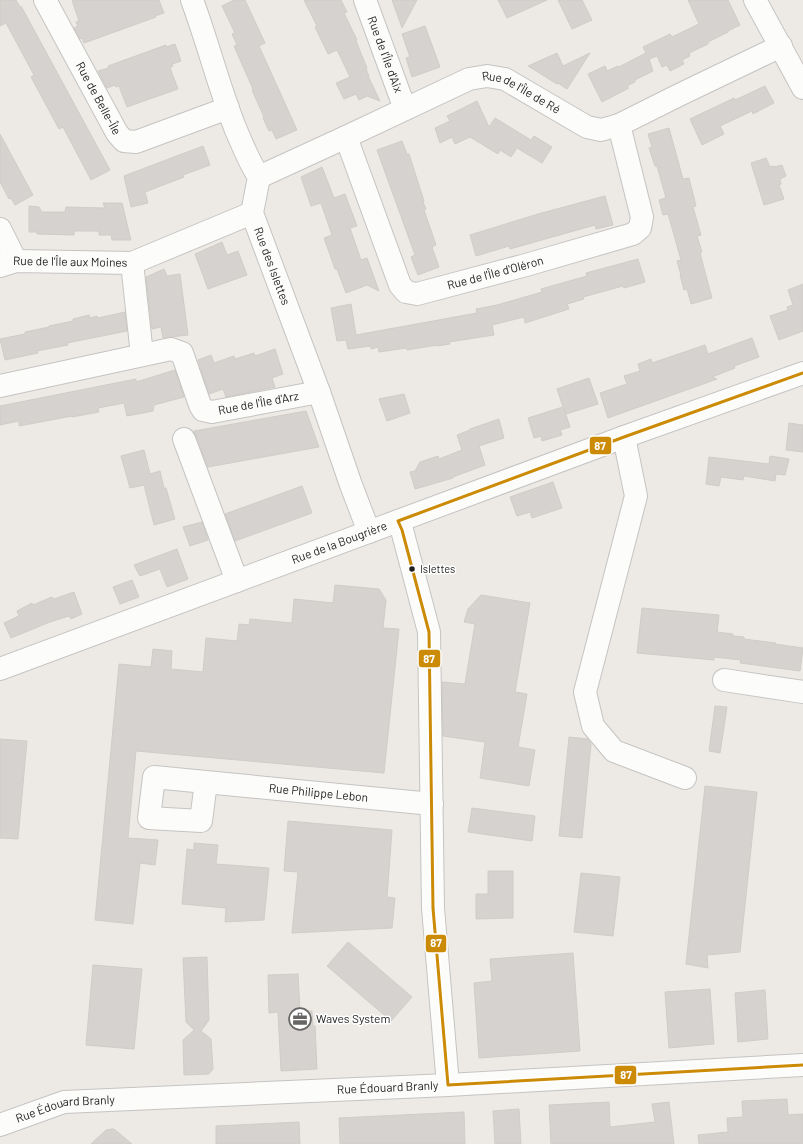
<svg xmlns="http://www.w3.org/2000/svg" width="803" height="1144" font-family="Barlow,sans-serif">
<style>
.building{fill:#d5d2cf;stroke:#d0ccc8}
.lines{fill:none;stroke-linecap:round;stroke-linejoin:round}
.minor-casing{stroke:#c5c4c2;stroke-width:24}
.minor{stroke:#fcfcfb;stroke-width:22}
.bus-1-casing{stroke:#fff;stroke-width:6}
.bus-1{stroke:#cc8b06;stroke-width:3}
.bus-dot{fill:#1e1e1e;stroke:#fff;stroke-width:1.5}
.labels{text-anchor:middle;stroke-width:3;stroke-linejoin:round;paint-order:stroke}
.bus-label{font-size:11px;fill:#1e1e1e;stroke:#fff;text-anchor:start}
.street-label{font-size:12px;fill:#1e1e1e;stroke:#fff}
.poi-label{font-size:12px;fill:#1e1e1e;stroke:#fff;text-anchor:start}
.line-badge{stroke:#fff;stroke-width:1.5}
.badge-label{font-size:11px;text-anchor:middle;font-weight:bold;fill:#fff}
</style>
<rect width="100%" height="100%" fill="#edeae6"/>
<!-- building -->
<path class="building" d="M 0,0 L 16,0 L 20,7 L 21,6 L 110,170 L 91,180 L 63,127 L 59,129 L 31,77 L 34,75 L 6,23 L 0,26 Z
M 72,0 L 159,0 L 164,13 L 155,16 L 156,17 L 84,43 L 82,38 L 80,39 L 74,28 L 78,26 L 76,22 L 79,21 Z
M 234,0 L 245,0 L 265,43 L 259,46 L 297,130 L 276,139 L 272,130 L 269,131 L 263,118 L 264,117 L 252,90 L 253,89 L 234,46 L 237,45 L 232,34 L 235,33 L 222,6 Z
M 304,0 L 341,0 L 347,12 L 344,13 L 357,40 L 356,41 L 367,68 L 366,69 L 369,76 L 368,76 L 380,101 L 367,96 L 359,100 L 356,94 L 344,99 L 336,83 L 350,77 L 337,50 L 328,54 L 315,27 L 317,26 Z
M 392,0 L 417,0 L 402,28 Z
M 498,0 L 547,0 L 507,18 Z
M 558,0 L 582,0 L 592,20 L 572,29 Z
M 688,0 L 728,0 L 740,25 L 728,31 L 728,32 L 708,42 L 708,44 L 689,53 L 690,56 L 682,60 L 684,64 L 670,71 L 667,65 L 662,67 L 657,56 L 649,59 L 653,71 L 635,80 L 635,82 L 627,86 L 629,88 L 602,102 L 588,74 L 605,66 L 607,71 L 618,66 L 619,67 L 646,53 L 643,47 L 670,34 L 672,37 L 699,24 Z
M 425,26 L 440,67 L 412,77 L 406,58 L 410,57 L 402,34 Z
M 175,44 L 181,61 L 172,64 L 173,66 L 170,68 L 178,89 L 141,102 L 127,107 L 119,86 L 116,87 L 115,85 L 107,88 L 98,71 L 109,68 L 108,66 L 166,45 L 166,47 Z
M 557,53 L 563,66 L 590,53 L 567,89 L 558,83 L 557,84 L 528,66 Z
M 765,86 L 774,103 L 753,114 L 752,111 L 720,126 L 724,134 L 702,145 L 690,119 L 734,98 L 735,100 Z
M 477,101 L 489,127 L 495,118 L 531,140 L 534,136 L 552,147 L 542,163 L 517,148 L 511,157 L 500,150 L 498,154 L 470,137 L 455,144 L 452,137 L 440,143 L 435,128 L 450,121 L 447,116 Z
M 669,128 L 683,179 L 689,178 L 696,206 L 693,207 L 701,235 L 697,236 L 702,252 L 700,253 L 712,298 L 691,304 L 687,289 L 684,290 L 680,275 L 681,275 L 677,261 L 681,260 L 668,214 L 663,215 L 659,200 L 666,198 L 657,166 L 655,166 L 649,148 L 652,147 L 648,134 Z
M 0,134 L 33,195 L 15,205 L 11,198 L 9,199 L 0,182 Z
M 402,141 L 407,154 L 409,154 L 424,201 L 423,202 L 426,209 L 424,210 L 436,245 L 432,247 L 439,267 L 418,275 L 411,257 L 415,255 L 377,150 Z
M 203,146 L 210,165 L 183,175 L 184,177 L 145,192 L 148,203 L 131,207 L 124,176 Z
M 766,158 L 770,167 L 774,166 L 774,167 L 782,165 L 786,176 L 780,179 L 781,184 L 779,185 L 784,199 L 764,205 L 751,163 Z
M 322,167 L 334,198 L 345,194 L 357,226 L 350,228 L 361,260 L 367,258 L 379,291 L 367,285 L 346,293 L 337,269 L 335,269 L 324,238 L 332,235 L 321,203 L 311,206 L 301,177 Z
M 605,196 L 613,225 L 596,229 L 595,225 L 510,249 L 509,246 L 476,256 L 470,235 L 538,214 Z
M 103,203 L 122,203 L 131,240 L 112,240 L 111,235 L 99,235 L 99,231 L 74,231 L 74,235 L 37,234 L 37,232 L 29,232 L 29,206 L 39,207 L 42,212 L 65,212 L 66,207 L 105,208 Z
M 222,242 L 227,255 L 238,251 L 247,275 L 208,289 L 195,254 Z
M 638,259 L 645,282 L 624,288 L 623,286 L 583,297 L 584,299 L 567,304 L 569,309 L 525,323 L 524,317 L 492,325 L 494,335 L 449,342 L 450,344 L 437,346 L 437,345 L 407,350 L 406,348 L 379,352 L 378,347 L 371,349 L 371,346 L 348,349 L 346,340 L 337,341 L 331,308 L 351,304 L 356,335 L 477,313 L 476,309 L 497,305 L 542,292 L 541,289 L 587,276 L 586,273 Z
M 164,269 L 167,276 L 180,274 L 188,335 L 163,338 L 161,327 L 152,329 L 146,277 Z
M 803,284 L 803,331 L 779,340 L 770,316 L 788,310 L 787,307 L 793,305 L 788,290 Z
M 125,312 L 127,331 L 67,343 L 68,345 L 37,351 L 38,353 L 5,360 L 0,339 L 25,334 L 25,332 L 49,327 L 49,326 L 73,321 L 73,319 L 89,315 L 90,318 L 97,316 L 98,318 Z
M 752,338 L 759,357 L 734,366 L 735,368 L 712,377 L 717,379 L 608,418 L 600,393 L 627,384 L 624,376 L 640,371 L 638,364 L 651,359 L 652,363 L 705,345 L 708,354 Z
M 275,349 L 283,374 L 272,378 L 275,387 L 226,397 L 223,389 L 209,394 L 198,360 L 211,355 L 214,363 L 234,356 L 235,359 L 254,353 L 255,356 Z
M 175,370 L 184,397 L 154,405 L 153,411 L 127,416 L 124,403 L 98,408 L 99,412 L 72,417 L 72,416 L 19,426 L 19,421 L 0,425 L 0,406 L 136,379 L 136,382 Z
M 589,378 L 598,404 L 566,414 L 564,409 L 570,427 L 560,430 L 562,435 L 542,441 L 541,436 L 534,438 L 528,418 L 563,407 L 557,389 Z
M 404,394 L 410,413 L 387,421 L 379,399 Z
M 306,411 L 319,447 L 208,467 L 194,431 Z
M 499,419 L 504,438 L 479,446 L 485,465 L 453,477 L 453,478 L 415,489 L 410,472 L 415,471 L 420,462 L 438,456 L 439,459 L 462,450 L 457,435 L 470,430 L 470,429 Z
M 789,423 L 803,425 L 803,452 L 786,450 Z
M 144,450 L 150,474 L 160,471 L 164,488 L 166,488 L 175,519 L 154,525 L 144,485 L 130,488 L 121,456 Z
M 770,456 L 789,459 L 785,475 L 776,474 L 775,481 L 744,476 L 743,480 L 721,477 L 719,486 L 706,484 L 709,457 L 769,464 Z
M 553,482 L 562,508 L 532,518 L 530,512 L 517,516 L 510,497 Z
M 302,486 L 312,513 L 235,541 L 225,514 Z
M 202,522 L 208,540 L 190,546 L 183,527 Z
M 177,549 L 188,579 L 167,587 L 160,569 L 140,576 L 134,565 Z
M 132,580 L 139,597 L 120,604 L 113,587 Z
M 335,585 L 379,589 L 386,600 L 383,628 L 399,629 L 384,773 L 136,751 L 128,838 L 158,840 L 155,865 L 140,863 L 133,924 L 95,920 L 119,664 L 151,667 L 153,649 L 163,650 L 172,651 L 171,669 L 203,672 L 206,638 L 237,641 L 239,624 L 249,625 L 250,619 L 292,623 L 294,599 L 333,603 Z
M 74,592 L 82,614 L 71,619 L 69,616 L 50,622 L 11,638 L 4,623 L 19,616 L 17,611 L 32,603 L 33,605 L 52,597 L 54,599 Z
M 481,595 L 530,603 L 515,692 L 527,694 L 518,747 L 535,750 L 529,786 L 480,778 L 485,742 L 443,736 L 442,682 L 465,684 L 475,624 L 464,622 L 468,609 Z
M 642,608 L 719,615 L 717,632 L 733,634 L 733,636 L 744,637 L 744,639 L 776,643 L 775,644 L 803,648 L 800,671 L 740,663 L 741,660 L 714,657 L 714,660 L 637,653 Z
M 715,706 L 727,707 L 720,753 L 709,751 Z
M 569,737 L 588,739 L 591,744 L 582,838 L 559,836 Z
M 0,739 L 27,741 L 18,839 L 0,838 Z
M 705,786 L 757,792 L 740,952 L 707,955 L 708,968 L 686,964 Z
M 472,808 L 535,816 L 532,841 L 468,832 Z
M 288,821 L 392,830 L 387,897 L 395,898 L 392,928 L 292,933 L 298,872 L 284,871 Z
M 194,843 L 218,845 L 216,864 L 269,868 L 264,920 L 225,922 L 226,908 L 182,904 L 187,849 L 194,850 Z
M 488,871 L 513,871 L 513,918 L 476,919 L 476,894 L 488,894 Z
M 581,873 L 620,877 L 613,936 L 574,932 Z
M 348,942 L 412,997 L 391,1021 L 327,966 Z
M 573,953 L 580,1051 L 479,1058 L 474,983 L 492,981 L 490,959 Z
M 207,957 L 209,1020 L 201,1031 L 211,1039 L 213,1069 L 209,1074 L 184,1075 L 183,1040 L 194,1030 L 186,1022 L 183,958 Z
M 93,965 L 142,969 L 134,1049 L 86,1045 Z
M 298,974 L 300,1011 L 312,1011 L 313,1026 L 315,1026 L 317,1069 L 281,1071 L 278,1012 L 269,1013 L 268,975 Z
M 710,989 L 714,1044 L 669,1048 L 665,992 Z
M 765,990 L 768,1039 L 738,1042 L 735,993 Z
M 787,1099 L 788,1115 L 803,1114 L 803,1144 L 699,1144 L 698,1135 L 728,1132 L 727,1118 L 743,1117 L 742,1101 Z
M 609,1102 L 610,1127 L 655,1122 L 652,1104 L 669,1102 L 674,1144 L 551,1144 L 549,1105 Z
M 519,1109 L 521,1144 L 495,1144 L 493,1111 Z
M 464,1112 L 465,1144 L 340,1144 L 339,1118 Z
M 299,1122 L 300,1144 L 216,1144 L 216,1126 Z
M 112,1129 L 114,1129 L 132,1144 L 91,1144 L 106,1130 Z"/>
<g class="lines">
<!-- minor casing -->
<g class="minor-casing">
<g id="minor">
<path id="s1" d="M 45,0 L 117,133 L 124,141 L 136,142 L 228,108"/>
<path id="s2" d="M 192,0 C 208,43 219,88 236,130 C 243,146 249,162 259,177 L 252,213 L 319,392 L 351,485 L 369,532"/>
<path id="s3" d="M 365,0 L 405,109"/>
<path d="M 755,0 L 803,88"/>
<path id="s4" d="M 346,137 L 400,285 L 406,292 L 417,294 L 526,265 L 633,234 L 640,228 L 642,217 L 619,125"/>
<path id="s5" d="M 259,177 L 346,137 L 469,79 L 487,76 L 505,79 L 587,127 L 601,130 L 619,125 L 679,95 L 781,46"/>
<path d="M 0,229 L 16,261"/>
<path d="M 132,263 L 142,355"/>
<path id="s6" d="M 0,266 L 16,261 L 132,263 L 252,213"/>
<path id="s7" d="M 0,386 L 171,349 L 182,353 L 200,405 L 203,410 L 212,412 L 319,392"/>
<path d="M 624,437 L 636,496 L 585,692 L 593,726 L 614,751 L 685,778"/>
<path d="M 184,439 L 237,581"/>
<path d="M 398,521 L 402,530 L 429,632 L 433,908 L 448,1085"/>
<path id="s8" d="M 0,669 L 624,437 L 803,373"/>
<path d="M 724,680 L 803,692"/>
<path id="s9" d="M 206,782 L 201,821 L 149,818 L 154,777 L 432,804"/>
<path id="s10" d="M 0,1125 L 64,1102 L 448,1085 L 803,1065"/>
</g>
</g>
<!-- minor -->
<use href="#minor" class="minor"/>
<!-- bus-1 casing -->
<g class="bus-1-casing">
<path id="bus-1" d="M 398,521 L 402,530 L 429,632 L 433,908 L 448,1085
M 398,521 L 624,437 L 803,373
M 448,1085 L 803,1065"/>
</g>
<!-- bus-1 -->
<use href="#bus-1" class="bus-1"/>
</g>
<!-- icons -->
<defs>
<g id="office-ring" transform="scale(1.15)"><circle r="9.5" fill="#fff" stroke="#666564" stroke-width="1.5"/><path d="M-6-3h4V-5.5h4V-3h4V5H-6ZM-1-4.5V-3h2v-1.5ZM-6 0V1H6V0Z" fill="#666564"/></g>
</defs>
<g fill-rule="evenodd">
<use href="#office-ring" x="300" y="1019"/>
</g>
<!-- markers -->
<circle class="bus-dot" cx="412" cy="569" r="3.5"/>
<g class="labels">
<!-- bus labels -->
<g class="bus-label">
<text x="420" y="573">Islettes</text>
</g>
<!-- street labels -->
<g class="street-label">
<text dy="4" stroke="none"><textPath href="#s3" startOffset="58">Rue de l'Île d'Aix</textPath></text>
<text dy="4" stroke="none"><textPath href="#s5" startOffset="288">Rue de l'Île de Ré</textPath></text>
<text dy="4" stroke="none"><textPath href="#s1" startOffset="112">Rue de Belle-Île</textPath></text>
<text dy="4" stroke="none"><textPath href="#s6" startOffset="71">Rue de l'Île aux Moines</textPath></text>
<text dy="4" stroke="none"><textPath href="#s2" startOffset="283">Rue des Islettes</textPath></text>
<text dy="4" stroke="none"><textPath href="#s4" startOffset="259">Rue de l'Île d'Oléron</textPath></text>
<text dy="4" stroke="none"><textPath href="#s7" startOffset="304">Rue de l'Île d'Arz</textPath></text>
<text dy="4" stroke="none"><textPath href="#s8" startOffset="362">Rue de la Bougrière</textPath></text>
<text dy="4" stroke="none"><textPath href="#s9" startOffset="298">Rue Philippe Lebon</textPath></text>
<text dy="4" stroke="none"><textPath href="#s10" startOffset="392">Rue Édouard Branly</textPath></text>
<text dy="4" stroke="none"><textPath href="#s10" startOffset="68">Rue Édouard Branly</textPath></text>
</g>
<!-- poi labels -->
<g class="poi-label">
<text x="316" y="1023">Waves System</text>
</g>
</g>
<g class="line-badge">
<rect x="589" y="436" width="23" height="19" rx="4" fill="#cc8b06"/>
<rect x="418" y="649" width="23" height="19" rx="4" fill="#cc8b06"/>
<rect x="425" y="934" width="22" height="19" rx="4" fill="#cc8b06"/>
<rect x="614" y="1065" width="23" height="20" rx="4" fill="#cc8b06"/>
</g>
<g class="badge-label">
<text x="600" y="450">87</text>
<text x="429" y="663">87</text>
<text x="436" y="947">87</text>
<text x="626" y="1079">87</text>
</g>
</svg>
